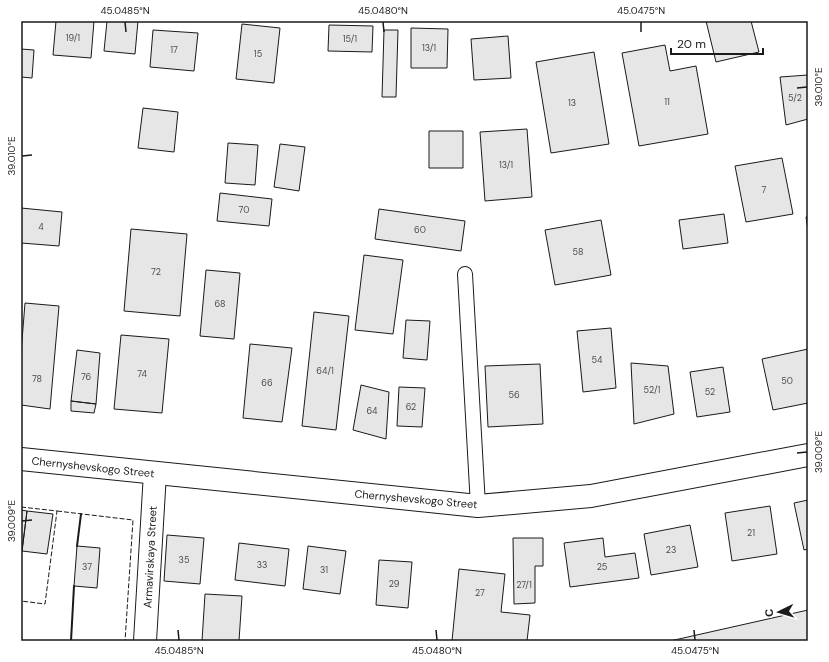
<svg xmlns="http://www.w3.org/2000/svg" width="829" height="662" font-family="'DM Sans',sans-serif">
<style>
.building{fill:#e6e6e6;stroke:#1a1a1a}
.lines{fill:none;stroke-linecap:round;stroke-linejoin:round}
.service-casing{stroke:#1a1a1a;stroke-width:16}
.minor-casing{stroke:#1a1a1a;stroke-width:24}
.tertiary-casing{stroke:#1a1a1a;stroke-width:24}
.service{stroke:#fff;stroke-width:14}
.minor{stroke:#fff;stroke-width:22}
.tertiary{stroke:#fff;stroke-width:22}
.fence{stroke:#1a1a1a;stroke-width:1;stroke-dasharray:5 2;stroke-linecap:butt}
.wall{stroke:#1a1a1a;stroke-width:2}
.ticks{fill:none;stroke:#1a1a1a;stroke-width:1.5}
.labels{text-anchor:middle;stroke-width:3;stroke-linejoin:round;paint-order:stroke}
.number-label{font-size:9px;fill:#4d4d4d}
.street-label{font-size:11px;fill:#1a1a1a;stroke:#fff}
.neatline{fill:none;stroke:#1a1a1a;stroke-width:1.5}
.ticks-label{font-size:10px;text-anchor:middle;fill:#1a1a1a}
</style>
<rect width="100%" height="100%" fill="#fff"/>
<!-- building -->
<path class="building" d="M 56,21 L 94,21 L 91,58 L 53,55 Z
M 107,21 L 138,21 L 135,54 L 104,51 Z
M 706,21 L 751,21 L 759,52 L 716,62 Z
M 242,24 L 280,28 L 274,83 L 236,79 Z
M 329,25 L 373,26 L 372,52 L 328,51 Z
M 411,28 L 448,29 L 447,68 L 411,68 Z
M 153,30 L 198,33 L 194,71 L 150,67 Z
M 384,30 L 398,30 L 396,97 L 382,97 Z
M 508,36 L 511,78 L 474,80 L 471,39 Z
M 665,45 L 670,71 L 696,66 L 708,134 L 639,146 L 622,53 Z
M 21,49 L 34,50 L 32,78 L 21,77 Z
M 594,52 L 609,144 L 551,153 L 536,62 Z
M 808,75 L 808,119 L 786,125 L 780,77 Z
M 143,108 L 178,112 L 174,152 L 138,148 Z
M 527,129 L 532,197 L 485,201 L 480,132 Z
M 429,131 L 463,131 L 463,168 L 429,168 Z
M 228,143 L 258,145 L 255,185 L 225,183 Z
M 280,144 L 305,147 L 299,191 L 274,187 Z
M 782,158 L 793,214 L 746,222 L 735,166 Z
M 220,193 L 272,199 L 269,226 L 217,221 Z
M 21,208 L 62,212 L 59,246 L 21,243 Z
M 379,209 L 465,221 L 461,251 L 375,239 Z
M 724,214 L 728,243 L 683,249 L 679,220 Z
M 808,216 L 808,231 L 806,217 Z
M 601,220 L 611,275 L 555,285 L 545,230 Z
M 131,229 L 187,234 L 180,316 L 124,311 Z
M 364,255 L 403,260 L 393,334 L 355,330 Z
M 206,270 L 240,273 L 234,339 L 200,336 Z
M 25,303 L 59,306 L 50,409 L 21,405 L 21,353 Z
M 314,312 L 349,316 L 336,430 L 302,426 Z
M 406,320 L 430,321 L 427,360 L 403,358 Z
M 611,328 L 616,388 L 583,392 L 577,331 Z
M 121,335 L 169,339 L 162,413 L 114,409 Z
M 250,344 L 292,348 L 282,422 L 243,418 Z
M 808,349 L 808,403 L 773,410 L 762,359 Z
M 77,350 L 100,353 L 96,404 L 71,401 Z
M 631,363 L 668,366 L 674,414 L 634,424 Z
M 540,364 L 543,424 L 488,427 L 485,366 Z
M 723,367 L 730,412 L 697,417 L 690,372 Z
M 361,385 L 389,392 L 386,439 L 353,430 Z
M 399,387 L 425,388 L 422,427 L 397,426 Z
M 71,401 L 96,404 L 94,413 L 71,411 Z
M 808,500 L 808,549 L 804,550 L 794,503 Z
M 770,506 L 777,554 L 732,561 L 725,513 Z
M 21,510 L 27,511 L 22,551 L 21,551 Z
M 27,511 L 53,514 L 47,554 L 22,551 Z
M 690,525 L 698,567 L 651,575 L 644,534 Z
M 167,535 L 204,538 L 200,584 L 164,581 Z
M 513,538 L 543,538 L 543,566 L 535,566 L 535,603 L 514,604 Z
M 603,538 L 605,557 L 635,553 L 639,578 L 570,587 L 564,543 Z
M 239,543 L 289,549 L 285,586 L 235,580 Z
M 77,546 L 100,548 L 97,588 L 74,586 Z
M 308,546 L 346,551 L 340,594 L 303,589 Z
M 379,560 L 412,562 L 408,608 L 376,605 Z
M 459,569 L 505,574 L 501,612 L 530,615 L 527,641 L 452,641 Z
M 205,594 L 242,596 L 239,641 L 202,641 Z
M 808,610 L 808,641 L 670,641 Z"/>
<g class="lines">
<!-- service casing -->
<g class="service-casing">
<path id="service" d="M 465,274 L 478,506"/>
</g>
<!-- minor casing -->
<g class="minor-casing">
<path id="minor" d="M 145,641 L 155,473"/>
</g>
<!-- tertiary casing -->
<g class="tertiary-casing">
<path id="tertiary" d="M 21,459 L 478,506 L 591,496 L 808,455"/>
</g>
<!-- service -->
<use href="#service" class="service"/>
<!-- minor -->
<use href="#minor" class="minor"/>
<!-- tertiary -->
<use href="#tertiary" class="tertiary"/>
<!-- fence -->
<path class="fence" d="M 21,507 L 57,511 L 45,604 L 21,601
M 57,511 L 133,520 L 125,641"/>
<!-- wall -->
<path class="wall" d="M 77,546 L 81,514
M 71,641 L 74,586"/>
</g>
<!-- ticks -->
<path class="ticks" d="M 125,22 L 126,32M 383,22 L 384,32M 641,22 L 641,32M 797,88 L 807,87M 22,156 L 32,155M 797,453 L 807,452M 22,521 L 32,520M 178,630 L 179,640M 436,630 L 437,640M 694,630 L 695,640"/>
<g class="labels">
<!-- number labels -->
<g class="number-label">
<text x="73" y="41">19/1</text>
<text x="350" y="42">15/1</text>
<text x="429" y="51">13/1</text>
<text x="174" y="53">17</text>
<text x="258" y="57">15</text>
<text x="795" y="101">5/2</text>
<text x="667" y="105">11</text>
<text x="572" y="106">13</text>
<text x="506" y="168">13/1</text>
<text x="764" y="193">7</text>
<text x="244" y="213">70</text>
<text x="41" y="230">4</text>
<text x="420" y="233">60</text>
<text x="578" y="255">58</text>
<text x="156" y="275">72</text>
<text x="220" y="307">68</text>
<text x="597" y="363">54</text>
<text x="325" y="374">64/1</text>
<text x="142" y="377">74</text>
<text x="86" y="380">76</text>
<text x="37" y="382">78</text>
<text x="787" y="384">50</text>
<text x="267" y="386">66</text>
<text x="652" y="393">52/1</text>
<text x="710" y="395">52</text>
<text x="514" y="398">56</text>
<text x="411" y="410">62</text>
<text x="372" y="414">64</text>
<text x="751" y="536">21</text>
<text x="671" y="553">23</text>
<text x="184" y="563">35</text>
<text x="262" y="568">33</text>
<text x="87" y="570">37</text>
<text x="602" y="570">25</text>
<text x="324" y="573">31</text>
<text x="394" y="587">29</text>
<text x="524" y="588">27/1</text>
<text x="480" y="596">27</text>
</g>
<!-- street labels -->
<g class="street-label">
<text transform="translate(93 467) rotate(6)" y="4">Chernyshevskogo Street</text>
<text transform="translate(416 499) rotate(5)" y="4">Chernyshevskogo Street</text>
<text transform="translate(150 557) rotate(-87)" y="4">Armavirskaya Street</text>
</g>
</g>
<!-- border -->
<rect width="829" height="662" fill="none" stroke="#ffffff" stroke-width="44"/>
<!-- north arrow -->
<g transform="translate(779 612) rotate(265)" stroke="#ffffff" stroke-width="3" paint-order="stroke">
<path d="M0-3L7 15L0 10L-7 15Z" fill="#1a1a1a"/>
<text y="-6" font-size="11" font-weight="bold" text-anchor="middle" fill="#1a1a1a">С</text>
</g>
<!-- scale -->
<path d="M671 48v6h92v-6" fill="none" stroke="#1a1a1a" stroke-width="2"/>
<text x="677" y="48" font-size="12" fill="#1a1a1a" stroke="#ffffff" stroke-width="3" paint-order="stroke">20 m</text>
<rect x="22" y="22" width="785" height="618" class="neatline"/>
<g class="ticks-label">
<text x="125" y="14">45.0485°N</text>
<text x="383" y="14">45.0480°N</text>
<text x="641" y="14">45.0475°N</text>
<text transform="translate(818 87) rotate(-90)" y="4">39.010°E</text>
<text transform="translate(11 156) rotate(-90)" y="4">39.010°E</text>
<text transform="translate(818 452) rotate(-90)" y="4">39.009°E</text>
<text transform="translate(11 521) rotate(-90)" y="4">39.009°E</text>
<text x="179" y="654">45.0485°N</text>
<text x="437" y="654">45.0480°N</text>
<text x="695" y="654">45.0475°N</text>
</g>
</svg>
